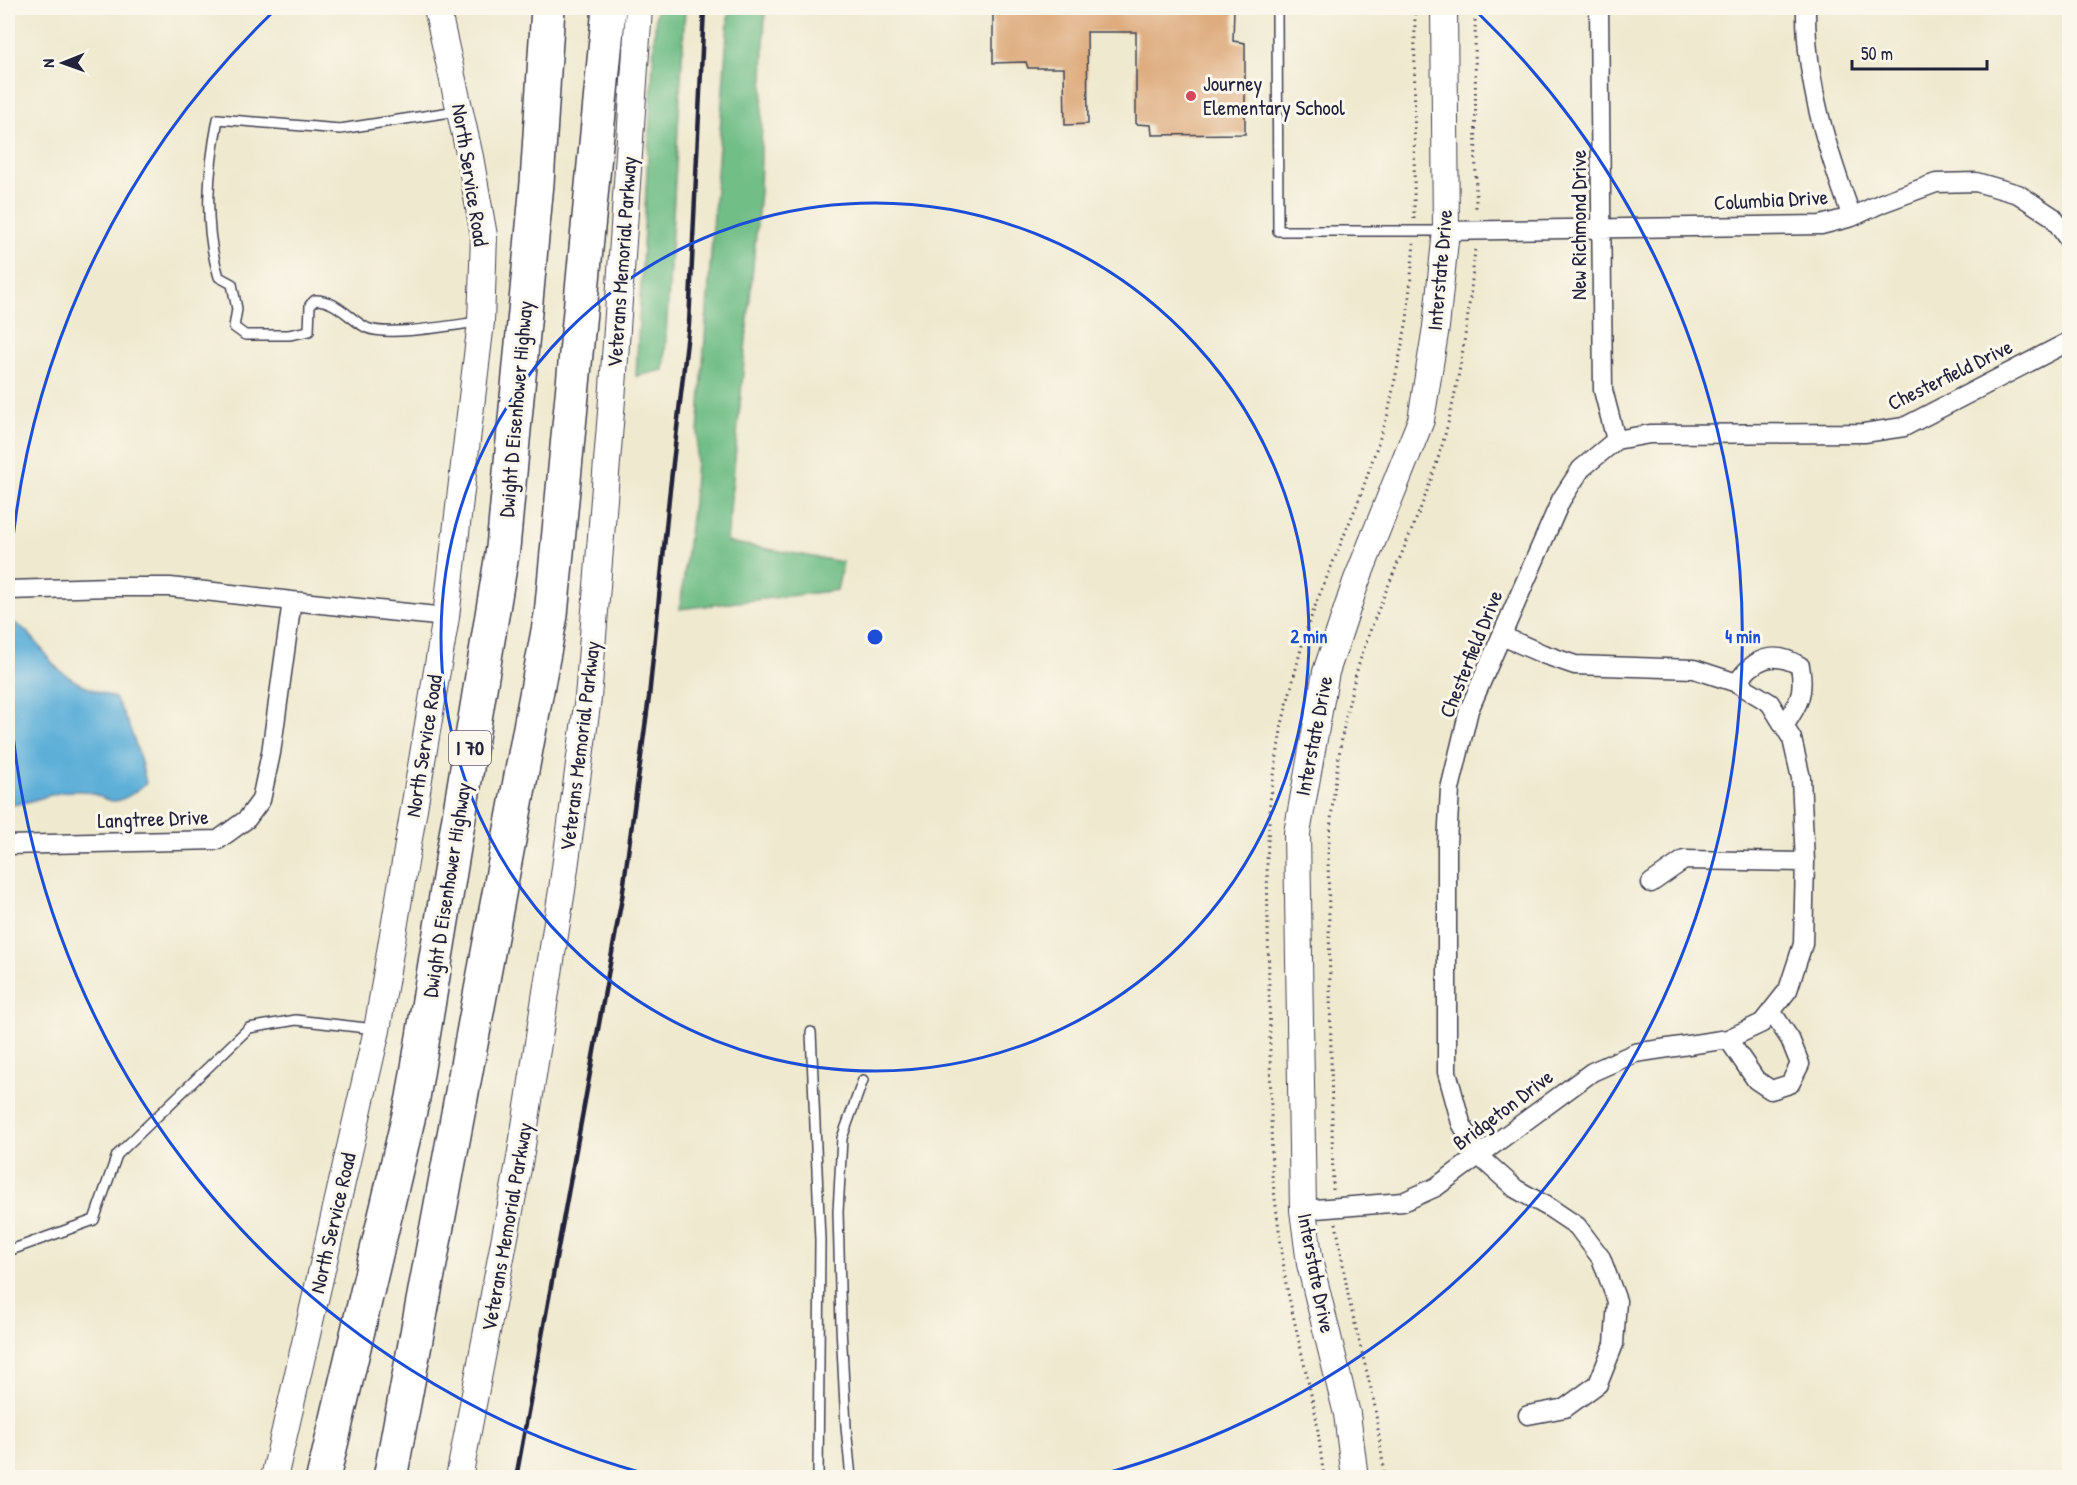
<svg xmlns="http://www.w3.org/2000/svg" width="2077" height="1485" font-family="'Patrick Hand',sans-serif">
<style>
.forest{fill:#72be87;stroke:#4a7061;stroke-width:1.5}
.water{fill:#5dafd8;stroke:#40688a;stroke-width:1.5}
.building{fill:#deac7e}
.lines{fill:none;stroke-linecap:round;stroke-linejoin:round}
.lane-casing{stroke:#414051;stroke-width:12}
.street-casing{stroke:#414051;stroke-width:21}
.secondary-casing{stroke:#414051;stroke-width:28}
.highway-casing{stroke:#414051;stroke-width:36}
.path{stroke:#414051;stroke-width:3;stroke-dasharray:1.5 4.5;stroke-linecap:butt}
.lane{stroke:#fff;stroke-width:9}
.street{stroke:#fff;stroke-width:18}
.secondary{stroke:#fff;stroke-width:26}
.highway{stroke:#fff;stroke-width:33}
.rail{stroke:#22223b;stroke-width:4.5}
.ring{fill:none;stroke:#1d4ed8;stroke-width:3}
.poi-dot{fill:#d1495b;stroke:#fbf7ec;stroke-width:2}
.labels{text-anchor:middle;stroke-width:6;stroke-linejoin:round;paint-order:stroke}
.shield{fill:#fbf7ec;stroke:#636270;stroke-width:1.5}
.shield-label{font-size:20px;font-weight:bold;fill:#22223b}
.poi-label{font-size:21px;fill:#22223b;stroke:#fbf7ec;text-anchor:start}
.street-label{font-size:21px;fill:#22223b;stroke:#fbf7ec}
.centre{fill:#1d4ed8;stroke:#fbf7ec;stroke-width:3}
.ring-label{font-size:18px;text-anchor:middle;font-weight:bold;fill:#1d4ed8;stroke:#fbf7ec;stroke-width:6;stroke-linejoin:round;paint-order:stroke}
</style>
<rect width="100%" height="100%" fill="#fbf7ec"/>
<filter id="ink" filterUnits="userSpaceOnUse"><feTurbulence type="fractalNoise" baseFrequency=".0167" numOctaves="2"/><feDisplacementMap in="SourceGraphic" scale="12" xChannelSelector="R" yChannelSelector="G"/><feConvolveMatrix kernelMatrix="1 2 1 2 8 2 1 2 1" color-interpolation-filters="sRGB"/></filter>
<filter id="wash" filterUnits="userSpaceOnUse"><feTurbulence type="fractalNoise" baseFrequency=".008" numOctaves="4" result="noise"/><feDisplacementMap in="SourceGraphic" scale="24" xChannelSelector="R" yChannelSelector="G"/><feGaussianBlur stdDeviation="1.35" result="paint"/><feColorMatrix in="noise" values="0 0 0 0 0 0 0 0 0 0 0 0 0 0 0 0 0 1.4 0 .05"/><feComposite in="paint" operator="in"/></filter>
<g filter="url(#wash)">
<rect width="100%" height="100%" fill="#efe9cf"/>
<!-- forest -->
<path class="forest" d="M 656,8 L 685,8 L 664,370 L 636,376 Z
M 729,8 L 765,8 L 760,191 L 727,542 L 843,562 L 837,590 L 680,609 L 693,502 Z"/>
<!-- water -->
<path class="water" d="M 8,621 C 30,626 42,653 57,668 C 74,683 95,691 115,698 C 130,724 140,754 146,783 C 138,790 125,801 113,801 C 103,801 93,791 82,791 C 56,789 33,804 8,805 Z"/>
<g id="blocks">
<!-- building -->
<path class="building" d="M 993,8 L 1234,8 L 1233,41 L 1245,43 L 1245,134 L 1152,135 L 1151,125 L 1136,124 L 1136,32 L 1087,32 L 1088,124 L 1065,125 L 1064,68 L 1028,68 L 1026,62 L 993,63 Z"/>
</g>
</g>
<g filter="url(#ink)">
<use href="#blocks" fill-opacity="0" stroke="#414051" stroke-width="1.5"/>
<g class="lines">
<!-- lane casing -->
<g class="lane-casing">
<path id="lane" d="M 1277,8 L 1278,231 L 1445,231
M 457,111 L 340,129 L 218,119 C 208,171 203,225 219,277 L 232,284 L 237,309 L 234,327 L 245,335 L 289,335 L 309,331 L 310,305 L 315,300 C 337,300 349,319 367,328 C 387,337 454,325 478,322
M 811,1032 L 820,1240 L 818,1478
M 8,1251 L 94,1220 L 117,1155 L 249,1028 L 296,1020 L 375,1029
M 851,1478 L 846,1427 L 841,1326 L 838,1212 L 842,1138 L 863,1080"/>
</g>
<!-- street casing -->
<g class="street-casing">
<path id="street" d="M 1599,8 L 1603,390 L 1616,440
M 1806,8 C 1805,80 1827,150 1852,217
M 1446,231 L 1821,225 L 1852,217 L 1882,203 L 1936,183 L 1976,182 L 2018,194 L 2053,217 L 2070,242
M 8,590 L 110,587 L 170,587 L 292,601 L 271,753 L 261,800 L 247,819 L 218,840 L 8,845
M 292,601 L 446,617
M 1737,683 C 1754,658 1774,650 1800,666 C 1805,693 1799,704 1784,726
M 1651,883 L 1684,860 L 1805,862
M 1728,1039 L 1756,1080 L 1771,1090 L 1790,1084 L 1800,1064 L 1790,1039 L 1771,1011
M 1303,1210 L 1403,1202 L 1436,1187 L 1592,1072 L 1635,1053 L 1728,1039 L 1762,1023 L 1788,990 L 1803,944 L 1805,862 L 1801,778 L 1792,739 L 1770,703 L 1737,683 L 1694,669 L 1575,665 L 1543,654 L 1502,636
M 1528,1415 L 1565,1408 L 1598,1384 L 1614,1344 L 1617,1301 L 1601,1258 L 1577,1226 L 1550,1208 L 1516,1189 L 1479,1156 L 1461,1123 L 1447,1072 L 1447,843 L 1450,789 L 1469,710 L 1561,500 L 1581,469 L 1616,440 L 1650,434 L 1864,433 L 1904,427 L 2070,341"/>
</g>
<!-- secondary casing -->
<g class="secondary-casing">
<path id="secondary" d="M 274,1478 L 377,1030 L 446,617 L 481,322 L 484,236 L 470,157 L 437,8
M 459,1478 L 520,1158 L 562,890 L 588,698 L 613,387 L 639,8
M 1355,1478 L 1347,1414 L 1310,1264 L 1303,1210 L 1297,833 L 1326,672 L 1356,582 L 1421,420 L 1436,327 L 1446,231 L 1444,8"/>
</g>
<!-- highway casing -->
<g class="highway-casing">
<path id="highway" d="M 323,1478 L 413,1098 L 503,548 L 537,183 L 548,8
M 390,1478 L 551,615 L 609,8"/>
</g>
<!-- path -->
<path class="path" d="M 1475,8 L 1476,212
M 1414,219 L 1415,8
M 1333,1190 L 1328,853 C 1333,793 1340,733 1356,674 C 1375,607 1408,546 1431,480 C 1457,406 1468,327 1475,249
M 1336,1223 L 1349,1300 L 1374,1401 L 1385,1478
M 1324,1478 L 1316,1416 L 1286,1284 L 1272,1175 L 1267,862 L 1270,801 L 1282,724 L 1304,637 L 1317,601 L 1360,497 L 1388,414 L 1407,320 L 1414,243"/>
<!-- lane -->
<use href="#lane" class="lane"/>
<!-- street -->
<use href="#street" class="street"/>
<!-- secondary -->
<use href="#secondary" class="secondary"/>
<!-- highway -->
<use href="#highway" class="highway"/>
<!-- rail -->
<path class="rail" d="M 516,1478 L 622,898 L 649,697 L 669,498 L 689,324 L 704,8"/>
</g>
</g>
<!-- distance rings -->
<g class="ring">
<circle cx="875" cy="637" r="434"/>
<path d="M658 1477A868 868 0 0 1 8 667M8 607A868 868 0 0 1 272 13M1478 13A868 868 0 0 1 1092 1477"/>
</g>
<!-- markers -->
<circle class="poi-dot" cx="1191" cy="96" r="6"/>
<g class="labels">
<!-- shield labels -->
<rect class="shield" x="449" y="731" width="42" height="34" rx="4.5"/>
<g class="shield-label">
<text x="470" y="755">I 70</text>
</g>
<!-- poi labels -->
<g class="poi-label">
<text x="1203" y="91">Journey<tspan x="1203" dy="24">Elementary School</tspan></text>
</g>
<!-- street labels -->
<g class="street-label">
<text transform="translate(470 175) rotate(81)" y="7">North Service Road</text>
<text transform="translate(1771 200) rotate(-3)" y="7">Columbia Drive</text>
<text transform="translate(1579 225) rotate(-90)" y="7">New Richmond Drive</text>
<text transform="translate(622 262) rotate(-86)" y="7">Veterans Memorial Parkway</text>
<text transform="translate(1440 270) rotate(-85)" y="7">Interstate Drive</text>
<text transform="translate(1950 375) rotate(-26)" y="7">Chesterfield Drive</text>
<text transform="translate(516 409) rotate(-85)" y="7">Dwight D Eisenhower Highway</text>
<text transform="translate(1471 654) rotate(-68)" y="7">Chesterfield Drive</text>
<text transform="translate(1314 736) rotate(-79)" y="7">Interstate Drive</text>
<text transform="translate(424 746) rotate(-81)" y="7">North Service Road</text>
<text transform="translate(580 746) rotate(-83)" y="7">Veterans Memorial Parkway</text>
<text transform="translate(153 819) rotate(-2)" y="7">Langtree Drive</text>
<text transform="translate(447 890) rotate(-81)" y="7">Dwight D Eisenhower Highway</text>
<text transform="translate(1503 1110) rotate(-37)" y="7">Bridgeton Drive</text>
<text transform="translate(333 1223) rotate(-77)" y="7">North Service Road</text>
<text transform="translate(507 1227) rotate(-80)" y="7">Veterans Memorial Parkway</text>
<text transform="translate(1316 1273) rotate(79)" y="7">Interstate Drive</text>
</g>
</g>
<circle cx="875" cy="637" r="9" class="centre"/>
<g class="ring-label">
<text x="1309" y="643">2 min</text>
<text x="1743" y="643">4 min</text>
</g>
<!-- margin -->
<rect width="2077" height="1485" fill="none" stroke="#fbf7ec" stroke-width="30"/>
<!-- north arrow -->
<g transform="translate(63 63) rotate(269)" stroke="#fbf7ec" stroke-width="4.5" paint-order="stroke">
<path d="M0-4.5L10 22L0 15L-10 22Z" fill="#22223b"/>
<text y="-9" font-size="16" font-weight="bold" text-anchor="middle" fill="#22223b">N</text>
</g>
<!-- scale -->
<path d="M1852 60v9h135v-9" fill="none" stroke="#22223b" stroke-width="3"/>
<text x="1861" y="60" font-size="18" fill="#22223b" stroke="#fbf7ec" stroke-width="4.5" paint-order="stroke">50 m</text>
</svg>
